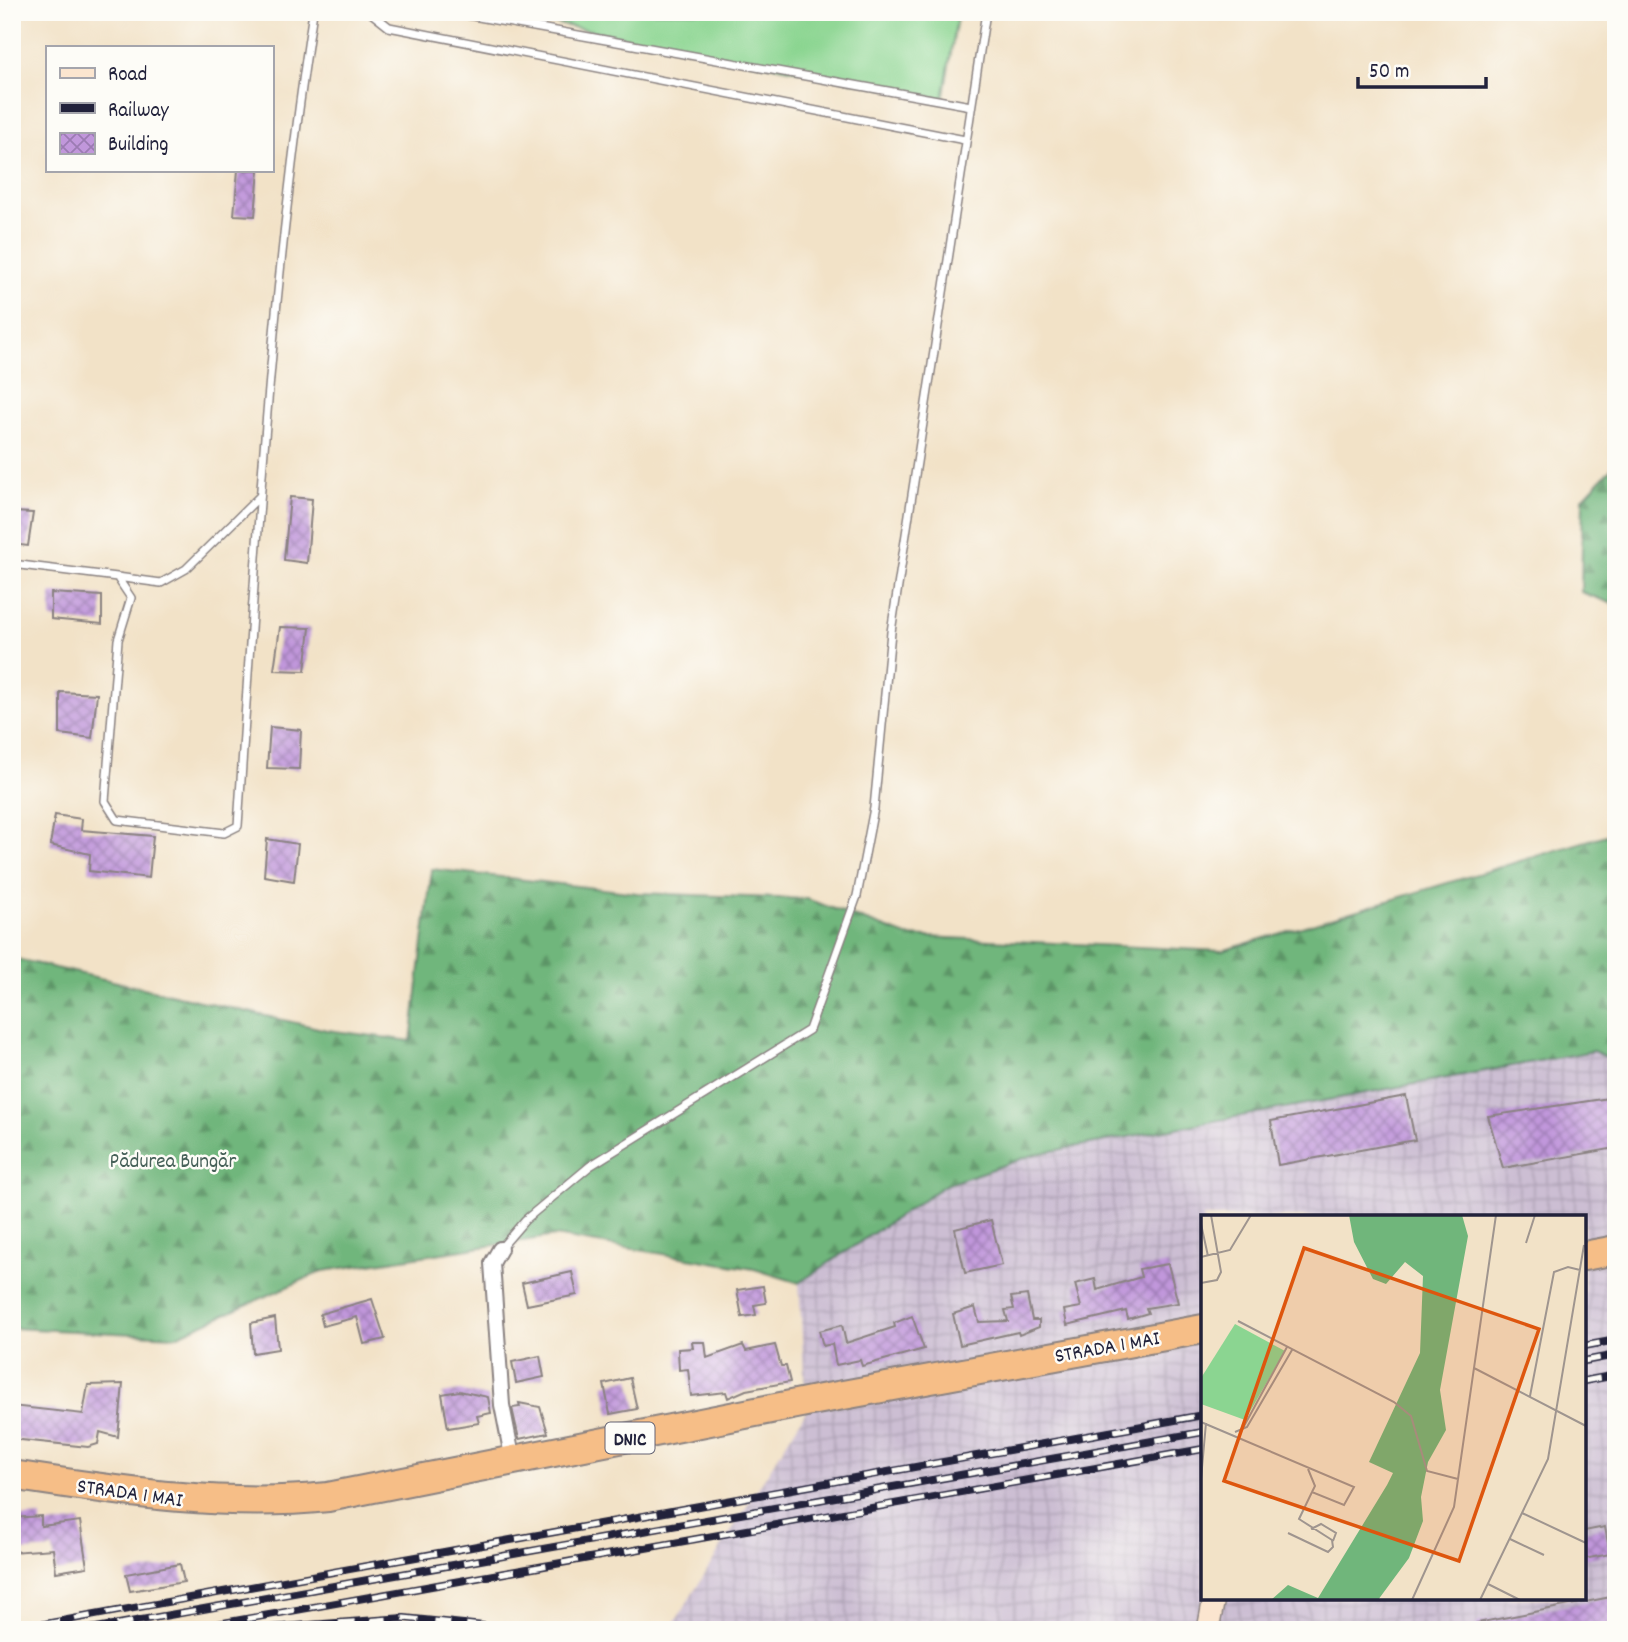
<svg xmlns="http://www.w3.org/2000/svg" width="1628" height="1642" font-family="Dekko,sans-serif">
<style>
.industrial{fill:url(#industrial-grid);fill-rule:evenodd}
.forest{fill:url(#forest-firs);stroke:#496c5b;stroke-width:2}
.pitch{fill:#8bd591;stroke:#567c66;stroke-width:2}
.building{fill:url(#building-cross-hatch)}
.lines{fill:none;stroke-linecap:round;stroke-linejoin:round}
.lane-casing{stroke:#8a8281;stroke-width:10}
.street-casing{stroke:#8a8281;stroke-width:18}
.secondary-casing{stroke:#8a8281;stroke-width:24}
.highway-casing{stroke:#8a8281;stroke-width:32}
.lane{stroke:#fff;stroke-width:7}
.street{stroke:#fff;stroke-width:14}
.secondary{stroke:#fbe5cf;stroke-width:21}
.highway{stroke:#f6be87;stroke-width:28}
.rail-casing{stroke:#22223b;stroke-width:8}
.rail{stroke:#fdfcf7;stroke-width:5;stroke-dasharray:16;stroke-linecap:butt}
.labels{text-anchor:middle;stroke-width:5;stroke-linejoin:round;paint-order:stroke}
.shield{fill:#fdfcf7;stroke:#646373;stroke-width:2}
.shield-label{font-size:19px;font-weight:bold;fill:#22223b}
.park-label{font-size:21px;fill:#476159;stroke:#fdfcf7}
.street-label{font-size:21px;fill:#22223b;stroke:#fdfcf7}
.inset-road{fill:none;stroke:#9f958f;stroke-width:2}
.view{fill:#de560e;fill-opacity:0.15;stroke:#de560e;stroke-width:3.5}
.inset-edge{fill:none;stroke:#22223b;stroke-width:3.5}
</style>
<defs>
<pattern id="industrial-grid" width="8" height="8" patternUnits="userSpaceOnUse" patternTransform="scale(1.75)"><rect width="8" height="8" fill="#ccbed3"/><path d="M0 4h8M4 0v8" fill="none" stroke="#afa3b6"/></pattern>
<pattern id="forest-firs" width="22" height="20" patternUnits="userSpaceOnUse" patternTransform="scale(1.75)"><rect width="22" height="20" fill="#70b67b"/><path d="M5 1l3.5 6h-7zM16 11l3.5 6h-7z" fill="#5c9466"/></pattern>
<pattern id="building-cross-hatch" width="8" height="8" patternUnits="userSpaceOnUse" patternTransform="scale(1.75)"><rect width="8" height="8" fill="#c197db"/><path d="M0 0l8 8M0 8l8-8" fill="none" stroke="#9c7bb3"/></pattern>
</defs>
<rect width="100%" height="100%" fill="#fdfcf7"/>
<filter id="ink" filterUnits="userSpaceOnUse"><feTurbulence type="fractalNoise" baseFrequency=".0143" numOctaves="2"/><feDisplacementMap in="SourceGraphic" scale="14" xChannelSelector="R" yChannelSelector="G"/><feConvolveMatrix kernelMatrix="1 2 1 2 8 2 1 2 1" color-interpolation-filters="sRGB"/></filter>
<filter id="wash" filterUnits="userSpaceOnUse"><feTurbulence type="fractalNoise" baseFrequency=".00686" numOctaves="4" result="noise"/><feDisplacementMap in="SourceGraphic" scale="28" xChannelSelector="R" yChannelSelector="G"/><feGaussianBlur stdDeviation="1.57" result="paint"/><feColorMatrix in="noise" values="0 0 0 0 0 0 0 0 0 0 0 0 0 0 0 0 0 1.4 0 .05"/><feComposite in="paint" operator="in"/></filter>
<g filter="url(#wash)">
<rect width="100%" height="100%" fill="#f2e2c7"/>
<!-- industrial -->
<path class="industrial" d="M 1594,1051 L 1616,1061 L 1616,1630 L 670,1630 L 806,1411 L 799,1283 L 945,1185 L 1036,1154 ZM 1203,1217 L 1584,1217 L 1584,1598 L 1203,1598 Z"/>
<!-- forest -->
<path class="forest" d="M 1616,463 L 1616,605 L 1581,592 L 1583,498 Z
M 1616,832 L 1616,1061 L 1593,1051 L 1036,1154 L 945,1185 L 799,1283 L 754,1269 L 555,1236 L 323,1271 L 176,1336 L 12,1328 L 12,958 L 327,1030 L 411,1041 L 432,869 L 637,893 L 807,899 L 907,936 L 1222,951 Z"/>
<!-- pitch -->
<path class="pitch" d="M 496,12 L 958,12 L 943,99 Z"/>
<g id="blocks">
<!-- building -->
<path class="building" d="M 238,170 L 259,170 L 255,216 L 234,215 Z
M 290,497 L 312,499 L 307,563 L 284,560 Z
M 12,512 L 33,513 L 28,546 L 12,544 Z
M 51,593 L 102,596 L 102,624 L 51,619 Z
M 280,627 L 310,628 L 305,671 L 274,670 Z
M 60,692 L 97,694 L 92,738 L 60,734 Z
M 270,727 L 301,730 L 299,769 L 267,768 Z
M 55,815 L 82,819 L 81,830 L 153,836 L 149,878 L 89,871 L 90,854 L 50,845 Z
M 267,839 L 298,844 L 294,881 L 264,876 Z
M 1406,1096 L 1415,1140 L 1278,1165 L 1271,1121 Z
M 1616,1097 L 1616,1148 L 1503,1168 L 1488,1116 Z
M 991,1220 L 1002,1265 L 965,1273 L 955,1229 Z
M 1168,1264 L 1178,1303 L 1146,1308 L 1148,1313 L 1128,1319 L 1126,1311 L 1067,1325 L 1064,1310 L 1081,1307 L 1075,1284 L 1095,1279 L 1097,1290 L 1141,1277 L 1139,1269 Z
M 572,1272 L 577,1295 L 527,1305 L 522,1283 Z
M 763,1286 L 766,1303 L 754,1305 L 756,1315 L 742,1317 L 737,1290 Z
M 1027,1295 L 1032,1320 L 1039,1320 L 1039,1327 L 1019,1335 L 1018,1332 L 960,1345 L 953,1314 L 975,1307 L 979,1322 L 1008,1321 L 1005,1310 L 1014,1309 L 1011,1297 Z
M 372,1299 L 385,1339 L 364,1344 L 357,1317 L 323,1326 L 320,1314 Z
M 912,1316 L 924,1349 L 862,1366 L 860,1360 L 836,1365 L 832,1344 L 823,1346 L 819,1331 L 842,1325 L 846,1343 L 895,1327 L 894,1323 Z
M 275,1318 L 278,1349 L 253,1353 L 251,1323 Z
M 692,1342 L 705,1342 L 707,1358 L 743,1345 L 746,1351 L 775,1345 L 781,1366 L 786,1366 L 790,1382 L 746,1390 L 728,1398 L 726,1392 L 691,1396 L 688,1369 L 679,1370 L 678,1349 L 693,1348 Z
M 540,1356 L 544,1377 L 516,1383 L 512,1362 Z
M 630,1378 L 637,1409 L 610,1414 L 604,1384 Z
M 123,1384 L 118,1437 L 100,1432 L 98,1444 L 88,1447 L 12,1439 L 12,1406 L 83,1414 L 88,1385 Z
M 459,1391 L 488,1397 L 491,1413 L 477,1416 L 479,1423 L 448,1428 L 442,1394 Z
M 519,1403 L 540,1407 L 548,1433 L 519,1439 L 512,1408 L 520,1407 Z
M 41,1516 L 41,1526 L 80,1521 L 87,1567 L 56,1572 L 53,1549 L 12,1552 L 12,1518 Z
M 1605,1527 L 1610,1554 L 1584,1559 L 1584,1531 Z
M 180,1564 L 184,1582 L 130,1591 L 126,1574 Z
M 1616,1596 L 1616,1625 L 1590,1630 L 1477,1630 L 1477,1623 Z"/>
</g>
</g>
<g filter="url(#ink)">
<use href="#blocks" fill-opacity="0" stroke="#8a8281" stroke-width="2"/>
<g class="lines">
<!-- lane casing -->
<g class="lane-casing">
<path id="lane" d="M 370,12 L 389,27 L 965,140
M 451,12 L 971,106
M 12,564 L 117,577 L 131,598 L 118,640 L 105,801 L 117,820 L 224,833 L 238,826 C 256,554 271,282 313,12
M 117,577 L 161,583 L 186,569 L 259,497
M 500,1249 L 525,1220 L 590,1166 L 809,1030 L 857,896 L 874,808 L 891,632 L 986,12"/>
</g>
<!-- street casing -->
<g class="street-casing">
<path id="street" d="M 500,1249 L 492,1263 L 502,1405 L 513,1461"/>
</g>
<!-- secondary casing -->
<g class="secondary-casing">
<path id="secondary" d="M 1208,1630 L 1214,1598"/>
</g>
<!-- highway casing -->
<g class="highway-casing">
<path id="highway" d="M 1584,1256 L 1616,1250
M 12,1475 C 118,1491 221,1508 328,1497 L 816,1400 L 1203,1329"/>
</g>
<!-- lane -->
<use href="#lane" class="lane"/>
<!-- street -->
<use href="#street" class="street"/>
<!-- secondary -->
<use href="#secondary" class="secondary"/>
<!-- highway -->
<use href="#highway" class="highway"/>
<!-- rail casing -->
<g class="rail-casing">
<path id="rail" d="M 1584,1346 L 1616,1340
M 1584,1361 L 1616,1355
M 1584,1381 L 1616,1375
M 12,1630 L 1203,1415
M 85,1630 L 1203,1432
M 184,1630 L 1203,1449
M 243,1630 L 404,1618 L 523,1630"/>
</g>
<!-- rail -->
<use href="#rail" class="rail"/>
</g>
</g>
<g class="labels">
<!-- shield labels -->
<rect class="shield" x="605.5" y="1422.5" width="49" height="31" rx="5"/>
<g class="shield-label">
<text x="630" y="1445">DN1C</text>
</g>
<!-- park labels -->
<g class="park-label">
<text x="173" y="1167">Pădurea Bungăr</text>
</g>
<!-- street labels -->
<g class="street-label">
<text transform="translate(1107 1346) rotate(-10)" y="7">STRADA 1 MAI</text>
<text transform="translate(130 1492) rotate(8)" y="7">STRADA 1 MAI</text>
</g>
</g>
<!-- overview -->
<g transform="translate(1201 1215)">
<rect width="385" height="385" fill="#f2e2c7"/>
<path d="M 148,0 L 261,0 L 267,21 L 239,175 L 245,215 L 227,247 L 220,282 L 222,306 L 208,343 L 177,385 L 70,385 L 87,370 L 117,383 L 186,270 L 192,258 L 168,247 L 219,138 L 222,61 L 204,47 L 185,69 L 172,64 L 153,27 Z" fill="#70b67b"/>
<path d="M 34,109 L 84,136 L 44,205 L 0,189 L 0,163 Z" fill="#8bd591"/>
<path class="inset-road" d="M 0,9 L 7,41M 325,28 L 334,0M 0,42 L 29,35 L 50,0M 0,68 L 16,65 L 20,57 L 10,0M 37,106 L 193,187 L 210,201 L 226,256 L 257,264M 273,153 L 385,211M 329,181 L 353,57 L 367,52 L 379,55M 0,207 L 153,272 L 143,290 L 111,277 L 98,304 L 131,325 L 132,332 L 127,337 L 87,318M 42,213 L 86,132M 34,217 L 46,212 L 91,135M 107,254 L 114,271 L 111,277M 0,264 L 5,208M 321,298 L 385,328M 110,314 L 120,309 L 135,318 L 132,326M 309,324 L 343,340M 287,369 L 319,385M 211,385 L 253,292 L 295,0M 279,385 L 347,244 L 383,30"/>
<path class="view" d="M 103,33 L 338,114 L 258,346 L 23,266 Z"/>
<rect width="385" height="385" class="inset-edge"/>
</g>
<!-- margin -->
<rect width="1628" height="1642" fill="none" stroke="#fdfcf7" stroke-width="42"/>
<!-- legend -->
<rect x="46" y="46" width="228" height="126" fill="#fdfcf7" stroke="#a5a5ac" stroke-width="2"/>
<rect x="60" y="68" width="35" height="10" fill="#fbe5cf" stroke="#a5a5ac" stroke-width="2"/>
<text x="108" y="80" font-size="21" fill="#22223b">Road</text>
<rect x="60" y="103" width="35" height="10" fill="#22223b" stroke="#a5a5ac" stroke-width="2"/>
<text x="108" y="116" font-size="21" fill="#22223b">Railway</text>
<rect x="60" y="133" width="35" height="21" fill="url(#building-cross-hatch)" stroke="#a5a5ac" stroke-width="2"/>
<text x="108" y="150" font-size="21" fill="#22223b">Building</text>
<!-- scale -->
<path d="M1358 77v10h128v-10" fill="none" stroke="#22223b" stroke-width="3.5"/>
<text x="1369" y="77" font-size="21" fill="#22223b" stroke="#fdfcf7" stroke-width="5" paint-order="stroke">50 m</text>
</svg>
